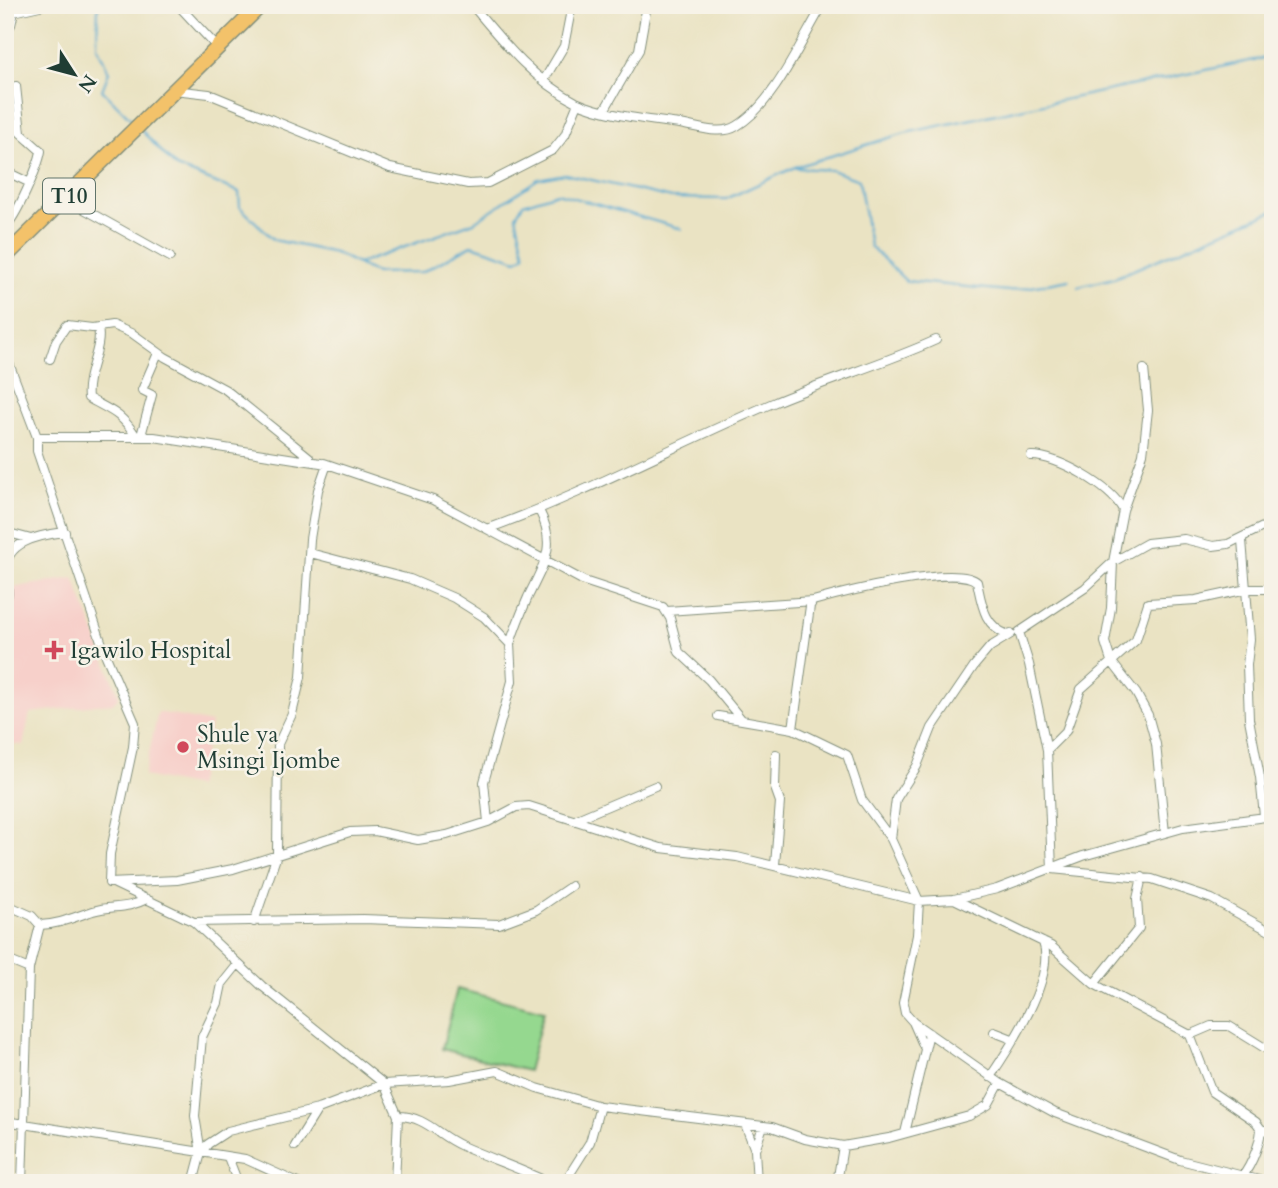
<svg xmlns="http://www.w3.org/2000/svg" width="1278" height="1188" font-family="Cardo,serif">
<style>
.built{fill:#f7d0ca}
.green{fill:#95d88f;stroke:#5a8a62;stroke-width:2}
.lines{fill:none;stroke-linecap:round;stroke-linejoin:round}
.stream{stroke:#56a9d2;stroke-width:2}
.minor-casing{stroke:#84907c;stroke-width:10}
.trunk-casing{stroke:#84907c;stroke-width:17}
.minor{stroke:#fff;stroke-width:8}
.trunk{stroke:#f3c26a;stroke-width:14}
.poi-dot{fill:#d1495b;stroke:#f7f3e8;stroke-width:2.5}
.labels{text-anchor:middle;stroke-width:5;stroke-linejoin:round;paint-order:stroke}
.shield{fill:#f7f3e8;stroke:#60746a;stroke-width:2}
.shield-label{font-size:21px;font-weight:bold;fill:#1f3d34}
.poi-label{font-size:23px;fill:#1f3d34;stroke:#f7f3e8;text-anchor:start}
</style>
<rect width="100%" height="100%" fill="#f7f3e8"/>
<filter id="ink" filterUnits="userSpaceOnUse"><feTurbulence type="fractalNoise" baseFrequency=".0143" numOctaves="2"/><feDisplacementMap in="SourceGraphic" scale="14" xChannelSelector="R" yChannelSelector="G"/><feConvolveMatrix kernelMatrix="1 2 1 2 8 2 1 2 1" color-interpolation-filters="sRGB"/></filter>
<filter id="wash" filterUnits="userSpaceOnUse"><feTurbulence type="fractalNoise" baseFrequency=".00686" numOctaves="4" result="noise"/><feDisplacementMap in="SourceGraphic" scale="28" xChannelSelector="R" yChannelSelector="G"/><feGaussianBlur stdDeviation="1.57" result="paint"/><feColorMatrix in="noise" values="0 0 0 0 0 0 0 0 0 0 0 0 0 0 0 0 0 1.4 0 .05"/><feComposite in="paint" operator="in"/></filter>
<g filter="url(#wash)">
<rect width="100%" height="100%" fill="#eae3c3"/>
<!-- built -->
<path class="built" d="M 74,578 L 119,696 L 113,703 L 30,713 L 23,745 L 5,744 L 5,605 L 16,587 Z
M 158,712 L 211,723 L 197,787 L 144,776 Z"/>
<!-- green -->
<path class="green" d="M 457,989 L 544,1011 L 528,1071 L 442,1049 Z"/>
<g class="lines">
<!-- stream -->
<path class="stream" d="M 98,5 L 97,46 L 109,72 L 102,90 L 133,121
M 141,130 L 176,167 L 239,192 L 240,207 L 274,240 L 335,253 L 376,273 L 422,272 L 472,245 L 517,260 L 525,255 L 516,216 L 523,204 L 557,193 L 682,229
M 796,168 L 831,170 L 859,180 L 870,246 L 906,281 L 1009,291 L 1069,280
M 358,264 L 474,222 L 538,179 L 565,174 L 672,198 L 726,199 L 795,167 L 905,133 L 1273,56
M 1078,287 L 1114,278 L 1273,211"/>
</g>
</g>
<g filter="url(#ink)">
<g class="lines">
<!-- minor casing -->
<g class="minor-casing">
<path id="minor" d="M 178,5 L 217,47
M 472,5 C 503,42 533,80 576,102 C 603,115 650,120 680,124 C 698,127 721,136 737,126 C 774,104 801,41 823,5
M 5,14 L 44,5
M 5,28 L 11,25 L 14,12
M 5,57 L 5,69
M 544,80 L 564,46 L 572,5
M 16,86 L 21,133
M 174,90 L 209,94 L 390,168 L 468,184 L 488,183 L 553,150 L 565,135 L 578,103
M 605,109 L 639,50 L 647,5
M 5,119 L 41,151 C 39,165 16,218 5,227
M 5,171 L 28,182
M 66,199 L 170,257
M 98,328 C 103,348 85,374 88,398 C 111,411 120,412 136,436
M 5,353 L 37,437 L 37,451 L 106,656 L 135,723 L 133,747 L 110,854 L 109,883 L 177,880 L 233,869 L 350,832 L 375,831 L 418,840 L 447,835 L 488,822 L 516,807 L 529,806 L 661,848 L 737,857 L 919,901 L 954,899 L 997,889 L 1083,856 L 1183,828 L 1273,816
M 50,359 L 56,341 L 67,325 L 92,328 L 112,325 L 133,334 L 165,357 L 226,390 L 309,457
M 1144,369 L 1148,410 L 1143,454 L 1123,510 L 1113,562 L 1085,588 L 1019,632 L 1029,664 L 1047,750 L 1052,869 L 1152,879 L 1212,899 L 1273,933
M 1272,403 L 1273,403
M 144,436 L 142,432 L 152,395 L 142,390 L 158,353
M 37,437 L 154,437 L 327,464 L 433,500 L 584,581 L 663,607 L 670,618 L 679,652 L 709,680 L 742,720 L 793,729 L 847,755 L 862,800 L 891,839 L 919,901 L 917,935 L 903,1003 L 905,1013 L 913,1022 L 1000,1083 L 1055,1113 L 1180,1160 L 1271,1183
M 1031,456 C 1056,455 1112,487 1123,510
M 487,529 C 585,494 677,444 773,403 C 827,380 883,364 936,340
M 5,532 L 31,539
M 1242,540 L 1250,639 L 1247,665 L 1249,719 L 1260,777 L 1264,816
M 310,553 L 410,579 L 454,598 L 484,617 L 510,644 L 512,681 L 484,782 L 488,822
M 5,603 C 10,594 7,587 6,576 C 1,542 39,535 65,532
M 667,611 L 813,601
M 510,644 C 515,628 521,613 528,597 C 543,565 558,547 539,510
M 718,716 L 742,720
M 793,729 L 810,606 L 813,601 C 841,593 959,563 977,582 C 982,605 984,626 1008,635
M 1047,750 L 1066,731 L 1081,689 L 1136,640 L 1148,603 L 1196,600 L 1247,589 L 1273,589
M 577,819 L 655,786
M 1165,833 L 1156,744 L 1148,715 L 1136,693 L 1111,661 L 1105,642 L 1111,608 L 1113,562 L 1147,543 L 1184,539 L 1213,546 L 1228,544 L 1273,522
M 891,839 L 896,799 L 917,766 L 932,728 L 974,666 L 990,647 L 1011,634
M 775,865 L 780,802 L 775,788 L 776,754
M 115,884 L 194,922 L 262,986 L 384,1084 L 398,1116 L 395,1183
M 954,899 L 1051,946 L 1094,984 L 1190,1035 L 1212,1092 L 1256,1122 L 1261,1129 C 1260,1146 1249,1171 1237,1183
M 5,904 L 32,916 L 40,925 L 29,969 L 22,1183
M 194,922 L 363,919 L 499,924 L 536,910 L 571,886
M 254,922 L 277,855 L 278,744 L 292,714 L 301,677 L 310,539 L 318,490 L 327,464 L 324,463
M 40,925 C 61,924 74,917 93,911 C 113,905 125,910 147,899
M 5,959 L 29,969
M 1094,984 L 1139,928 L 1137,899 L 1142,877
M 913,1022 L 924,1047
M 994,1032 L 1012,1039
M 1190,1035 L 1211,1026 L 1229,1026 L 1273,1053
M 990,1077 C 1011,1046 1056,978 1043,942
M 398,1116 C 426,1116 438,1136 462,1146 C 491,1159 521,1169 550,1183
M 5,1121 L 245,1159 L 298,1183
M 745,1124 L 755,1150
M 1261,1129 L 1273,1133
M 905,1133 L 929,1033
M 295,1146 L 318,1109
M 201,1153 L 195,1116 L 202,1037 L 218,1003 L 222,984 L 238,964
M 228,1157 L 238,1183
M 193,1183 L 201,1153 L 208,1144 L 228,1131 L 318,1109 L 384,1084 L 449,1080 L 497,1071 L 537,1088 L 600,1106 L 772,1127 L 805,1139 L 843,1146 L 889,1138 L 969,1116 L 988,1105 L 1000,1083
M 564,1183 L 590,1142 L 600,1106
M 757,1183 L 755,1150 L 763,1126
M 837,1183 L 843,1146"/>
</g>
<!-- trunk casing -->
<g class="trunk-casing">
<path id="trunk" d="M 5,257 L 261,5"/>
</g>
<!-- minor -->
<use href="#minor" class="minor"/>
<!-- trunk -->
<use href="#trunk" class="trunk"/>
</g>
</g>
<!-- markers -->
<g class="poi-dot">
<path d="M50.5 639.5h7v7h7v7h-7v7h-7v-7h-7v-7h7z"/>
<circle cx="183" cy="747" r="7"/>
</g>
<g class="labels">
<!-- shield labels -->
<rect class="shield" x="43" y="178.5" width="52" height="35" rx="5"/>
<g class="shield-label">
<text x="69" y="203">T10</text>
</g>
<!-- poi labels -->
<g class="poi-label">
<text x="70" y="658">Igawilo Hospital</text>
<text x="197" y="742">Shule ya<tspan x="197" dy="26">Msingi Ijombe</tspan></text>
</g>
</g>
<!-- margin -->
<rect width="1278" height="1188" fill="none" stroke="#f7f3e8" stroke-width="28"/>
<!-- north arrow -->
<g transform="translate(74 74) rotate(126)" stroke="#f7f3e8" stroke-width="5" paint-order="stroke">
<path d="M0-5L12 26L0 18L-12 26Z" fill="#1f3d34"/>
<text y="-10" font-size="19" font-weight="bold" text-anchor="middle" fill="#1f3d34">N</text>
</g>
</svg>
